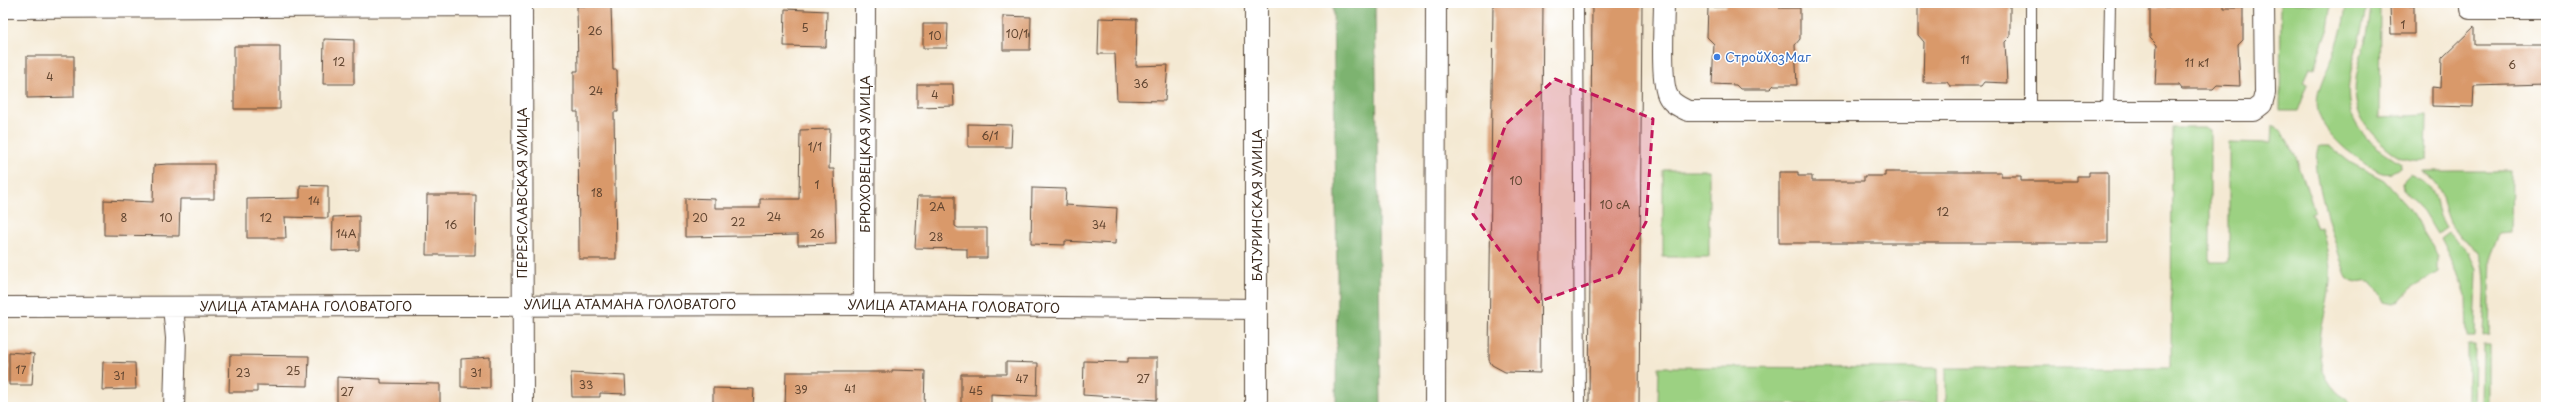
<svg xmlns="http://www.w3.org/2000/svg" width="2549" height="410" font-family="'Playpen Sans',sans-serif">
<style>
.green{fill:#9cd182;stroke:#6c7e50}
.forest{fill:#7db370;stroke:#5c6e47}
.building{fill:#d9996a}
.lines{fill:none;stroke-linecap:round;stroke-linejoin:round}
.lane-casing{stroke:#574739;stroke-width:12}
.street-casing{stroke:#574739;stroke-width:22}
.secondary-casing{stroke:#574739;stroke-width:24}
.lane{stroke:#fff;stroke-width:10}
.street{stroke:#fff;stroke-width:20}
.secondary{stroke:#fff;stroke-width:22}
.marked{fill:#c2185b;fill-opacity:0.2;stroke:#c2185b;stroke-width:3;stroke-dasharray:8 5;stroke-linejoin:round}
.shop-dot{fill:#3f7fe0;stroke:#fff;stroke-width:1.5}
.labels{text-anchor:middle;stroke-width:3;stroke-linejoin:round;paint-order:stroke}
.number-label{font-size:11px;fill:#624631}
.shop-label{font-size:13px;fill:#366cbe;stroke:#fff;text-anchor:start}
.street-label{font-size:13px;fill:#3b2a1e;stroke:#fff}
</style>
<rect width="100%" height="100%" fill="#fff"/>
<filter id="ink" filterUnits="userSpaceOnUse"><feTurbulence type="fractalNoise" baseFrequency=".025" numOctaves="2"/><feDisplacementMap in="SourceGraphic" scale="8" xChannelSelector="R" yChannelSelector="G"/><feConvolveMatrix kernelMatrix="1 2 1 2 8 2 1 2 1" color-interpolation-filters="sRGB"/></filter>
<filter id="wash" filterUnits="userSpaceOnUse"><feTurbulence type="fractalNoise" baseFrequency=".012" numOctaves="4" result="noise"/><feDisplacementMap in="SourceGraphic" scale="16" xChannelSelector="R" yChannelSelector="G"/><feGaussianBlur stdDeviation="0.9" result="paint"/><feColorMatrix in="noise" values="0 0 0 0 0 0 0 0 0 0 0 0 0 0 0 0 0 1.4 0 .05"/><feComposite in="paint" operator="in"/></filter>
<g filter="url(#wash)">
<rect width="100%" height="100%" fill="#f4e9d3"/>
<!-- green -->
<path class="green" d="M 2281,3 L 2332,3 L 2328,28 L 2314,68 L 2310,67 L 2304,82 L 2308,84 L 2298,111 L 2280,111 Z
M 2346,3 L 2366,3 C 2363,52 2325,100 2371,142 C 2380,150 2391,156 2401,163 L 2400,168 C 2388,178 2379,173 2368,165 C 2359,158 2347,152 2339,143 C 2303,108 2319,92 2334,53 C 2340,37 2345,20 2346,3 Z
M 2371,3 L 2380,3 L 2379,117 L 2427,115 L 2426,160 C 2408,162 2397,157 2383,144 C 2345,112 2353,82 2366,39 C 2369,28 2370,15 2371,3 Z
M 2272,125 C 2292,132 2307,190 2314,210 L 2310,212 L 2317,228 L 2321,227 C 2326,244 2331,263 2330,281 C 2328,317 2304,358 2337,392 C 2341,396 2347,398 2351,403 L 2351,407 L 1946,405 L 1946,368 L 2171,368 L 2172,128 L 2204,128 L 2210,131 L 2210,262 L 2229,262 L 2229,142 L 2271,143 Z
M 2320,146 L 2329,146 L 2351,163 L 2384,180 L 2409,208 L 2438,256 L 2438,272 L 2411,288 L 2398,302 L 2393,304 L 2384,302 C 2368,265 2364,293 2347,278 C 2340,258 2305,159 2320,146 Z
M 1663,170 L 1709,170 L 1709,257 L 1663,257 Z
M 2422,171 L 2512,171 L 2511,233 L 2498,234 L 2491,252 L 2489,336 L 2483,337 C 2483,316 2490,268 2478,251 C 2471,240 2456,236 2450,223 C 2439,199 2448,191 2422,171 Z
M 2410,174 C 2442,185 2432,208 2446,228 L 2437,234 L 2423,211 L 2403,190 L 2402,182 Z
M 2448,232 L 2470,252 L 2477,269 L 2475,337 L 2467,337 L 2466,298 L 2457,272 L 2440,238 Z
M 2468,345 L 2475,345 L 2474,407 L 2468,407 Z
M 2483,345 L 2489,345 L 2489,407 L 2482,407 Z
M 1659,367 L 1937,368 L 1937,405 L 1658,404 Z"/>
<!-- forest -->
<path class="forest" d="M 1333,3 L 1375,3 L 1381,407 L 1336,407 L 1337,272 Z"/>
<g id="blocks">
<!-- building -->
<path class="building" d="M 1493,3 L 1543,3 L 1540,373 L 1505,372 L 1492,365 L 1489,360 Z
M 1592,3 L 1642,3 L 1639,407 L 1589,407 Z
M 1726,3 L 1780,4 L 1780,8 L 1800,8 L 1800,39 L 1795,45 L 1797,85 L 1774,85 L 1770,89 L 1740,89 L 1736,85 L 1712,84 L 1714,44 L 1707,37 L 1708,7 L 1726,7 Z
M 1991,3 L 1991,5 L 2010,5 L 2010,37 L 2005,42 L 2007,83 L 1984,82 L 1981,86 L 1950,86 L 1947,82 L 1923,82 L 1924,42 L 1918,35 L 1918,4 Z
M 2169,4 L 2223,4 L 2223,8 L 2243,8 L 2243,40 L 2238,45 L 2240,86 L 2217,85 L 2213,89 L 2182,89 L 2179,85 L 2155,85 L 2157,45 L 2150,38 L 2150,7 L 2169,7 Z
M 2390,5 L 2414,5 L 2414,34 L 2391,34 Z
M 577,6 L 611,6 L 613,70 L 617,70 L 618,112 L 614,112 L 616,259 L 579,259 L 578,112 L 574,112 L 574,71 L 578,71 Z
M 785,9 L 827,11 L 826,47 L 784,46 Z
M 1003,16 L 1031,17 L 1030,50 L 1003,50 Z
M 1099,18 L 1137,19 L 1136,66 L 1168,65 L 1165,101 L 1117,100 L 1115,54 L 1098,54 Z
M 923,24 L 948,24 L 947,48 L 923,48 Z
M 2475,26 L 2475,45 L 2546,45 L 2546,84 L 2474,86 L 2473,107 L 2432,106 L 2432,87 L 2441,88 L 2442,58 Z
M 324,39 L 354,40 L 354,84 L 323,84 Z
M 234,46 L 280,46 L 280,109 L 234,109 Z
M 27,56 L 74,56 L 74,97 L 27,98 Z
M 917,84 L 953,84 L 954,106 L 917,107 Z
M 968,124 L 1012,125 L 1011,147 L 968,147 Z
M 830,129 L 829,169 L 834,169 L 836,244 L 798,245 L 798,235 L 685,237 L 685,198 L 715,199 L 715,208 L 760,208 L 760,199 L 799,199 L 800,130 Z
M 168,164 L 214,164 L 214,199 L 180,199 L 179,236 L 104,235 L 104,200 L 153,202 L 154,165 Z
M 1779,172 L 1798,172 L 1798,176 L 1812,176 L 1812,181 L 1864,181 L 1864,176 L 1885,176 L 1885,172 L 2001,172 L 2001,176 L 2021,176 L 2021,181 L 2077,181 L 2077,176 L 2089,176 L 2089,172 L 2108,172 L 2108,243 L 1779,243 Z
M 300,185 L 328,186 L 328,218 L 285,217 L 286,238 L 247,238 L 247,199 L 300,198 Z
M 1032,188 L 1066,189 L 1065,205 L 1117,208 L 1115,244 L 1065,241 L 1065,245 L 1031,244 Z
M 427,195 L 476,195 L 475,255 L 426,255 Z
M 918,196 L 955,196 L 955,226 L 958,228 L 987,228 L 987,258 L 967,258 L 967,249 L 915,248 Z
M 359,216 L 359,250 L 332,251 L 333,217 Z
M 9,352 L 34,354 L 32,385 L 9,385 Z
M 230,355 L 309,356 L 308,386 L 257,385 L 257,392 L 229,392 Z
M 490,357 L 490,388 L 461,387 L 461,359 Z
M 1128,358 L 1157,358 L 1157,400 L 1083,395 L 1084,361 L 1128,362 Z
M 103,362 L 135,363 L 136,389 L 102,390 Z
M 1006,362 L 1038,363 L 1037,396 L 991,394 L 991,407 L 961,407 L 961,374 L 1006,374 Z
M 892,370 L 925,371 L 924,407 L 785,407 L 786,372 L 892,372 Z
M 571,373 L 625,376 L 626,394 L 600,393 L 600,397 L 572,397 Z
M 337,377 L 381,379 L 381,383 L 440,384 L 440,407 L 337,407 Z
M 713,388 L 754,389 L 753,407 L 713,407 Z"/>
</g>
</g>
<g filter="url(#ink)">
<use href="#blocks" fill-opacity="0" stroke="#574739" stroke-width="1"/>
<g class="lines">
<!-- lane casing -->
<g class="lane-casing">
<path id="lane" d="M 1578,3 L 1580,407
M 2031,113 L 2031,3
M 2108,113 L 2110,3"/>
</g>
<!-- street casing -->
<g class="street-casing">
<path id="street" d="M 522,3 L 523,407
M 1664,3 C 1664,22 1660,82 1668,96 C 1672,104 1680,107 1688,111 L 2253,111 L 2262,104 L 2265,93 L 2264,3
M 2470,3 L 2470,9 L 2546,9
M 3,8 L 522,6
M 864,305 L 865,3
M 3,307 L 864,305 L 1257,309
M 173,307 L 176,338 L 174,407
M 1435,407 L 1436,3"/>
</g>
<!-- secondary casing -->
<g class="secondary-casing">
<path id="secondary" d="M 1256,3 L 1256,407"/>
</g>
<!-- lane -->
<use href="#lane" class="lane"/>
<!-- street -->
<use href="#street" class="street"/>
<!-- secondary -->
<use href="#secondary" class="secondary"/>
</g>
</g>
<!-- marked area -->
<path class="marked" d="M 1555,79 L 1653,119 L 1646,222 L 1619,273 L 1538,302 L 1473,214 L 1506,124 Z"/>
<!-- markers -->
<circle class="shop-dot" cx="1717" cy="57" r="4"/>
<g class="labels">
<!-- number labels -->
<g class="number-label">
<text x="2403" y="29">1</text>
<text x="805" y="32">5</text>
<text x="595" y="35">26</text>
<text x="1017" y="38">10/1</text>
<text x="935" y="40">10</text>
<text x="1965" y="64">11</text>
<text x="339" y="66">12</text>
<text x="2197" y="67">11 к1</text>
<text x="2512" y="69">6</text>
<text x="50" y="81">4</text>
<text x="1141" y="88">36</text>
<text x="596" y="95">24</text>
<text x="935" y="99">4</text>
<text x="990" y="140">6/1</text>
<text x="815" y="151">1/1</text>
<text x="1516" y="185">10</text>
<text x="817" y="189">1</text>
<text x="597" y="197">18</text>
<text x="314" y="205">14</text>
<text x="1615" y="209">10 сА</text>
<text x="937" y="211">2А</text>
<text x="1943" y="216">12</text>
<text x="774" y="221">24</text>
<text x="124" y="222">8</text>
<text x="166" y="222">10</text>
<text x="266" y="222">12</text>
<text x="700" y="222">20</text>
<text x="738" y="226">22</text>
<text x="451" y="229">16</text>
<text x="1099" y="229">34</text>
<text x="346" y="238">14А</text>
<text x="817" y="238">26</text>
<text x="936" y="241">28</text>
<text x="21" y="374">17</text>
<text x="293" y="375">25</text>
<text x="243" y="377">23</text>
<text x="476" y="377">31</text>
<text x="119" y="380">31</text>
<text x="1022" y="383">47</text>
<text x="1143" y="383">27</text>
<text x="586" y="389">33</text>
<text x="850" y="393">41</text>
<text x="801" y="394">39</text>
<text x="976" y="395">45</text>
<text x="347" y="396">27</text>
</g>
<!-- shop labels -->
<g class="shop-label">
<text x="1725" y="62">СтройХозМаг</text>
</g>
<!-- street labels -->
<g class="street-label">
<text transform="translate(865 154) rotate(-90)" y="5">БРЮХОВЕЦКАЯ УЛИЦА</text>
<text transform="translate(522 193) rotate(-90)" y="5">ПЕРЕЯСЛАВСКАЯ УЛИЦА</text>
<text transform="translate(1257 205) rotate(-90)" y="5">БАТУРИНСКАЯ УЛИЦА</text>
<text x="630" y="309">УЛИЦА АТАМАНА ГОЛОВАТОГО</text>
<text x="306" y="311">УЛИЦА АТАМАНА ГОЛОВАТОГО</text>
<text transform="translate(954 306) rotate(1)" y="5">УЛИЦА АТАМАНА ГОЛОВАТОГО</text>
</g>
</g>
<!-- margin -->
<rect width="2549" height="410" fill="none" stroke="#fff" stroke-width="16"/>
</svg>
